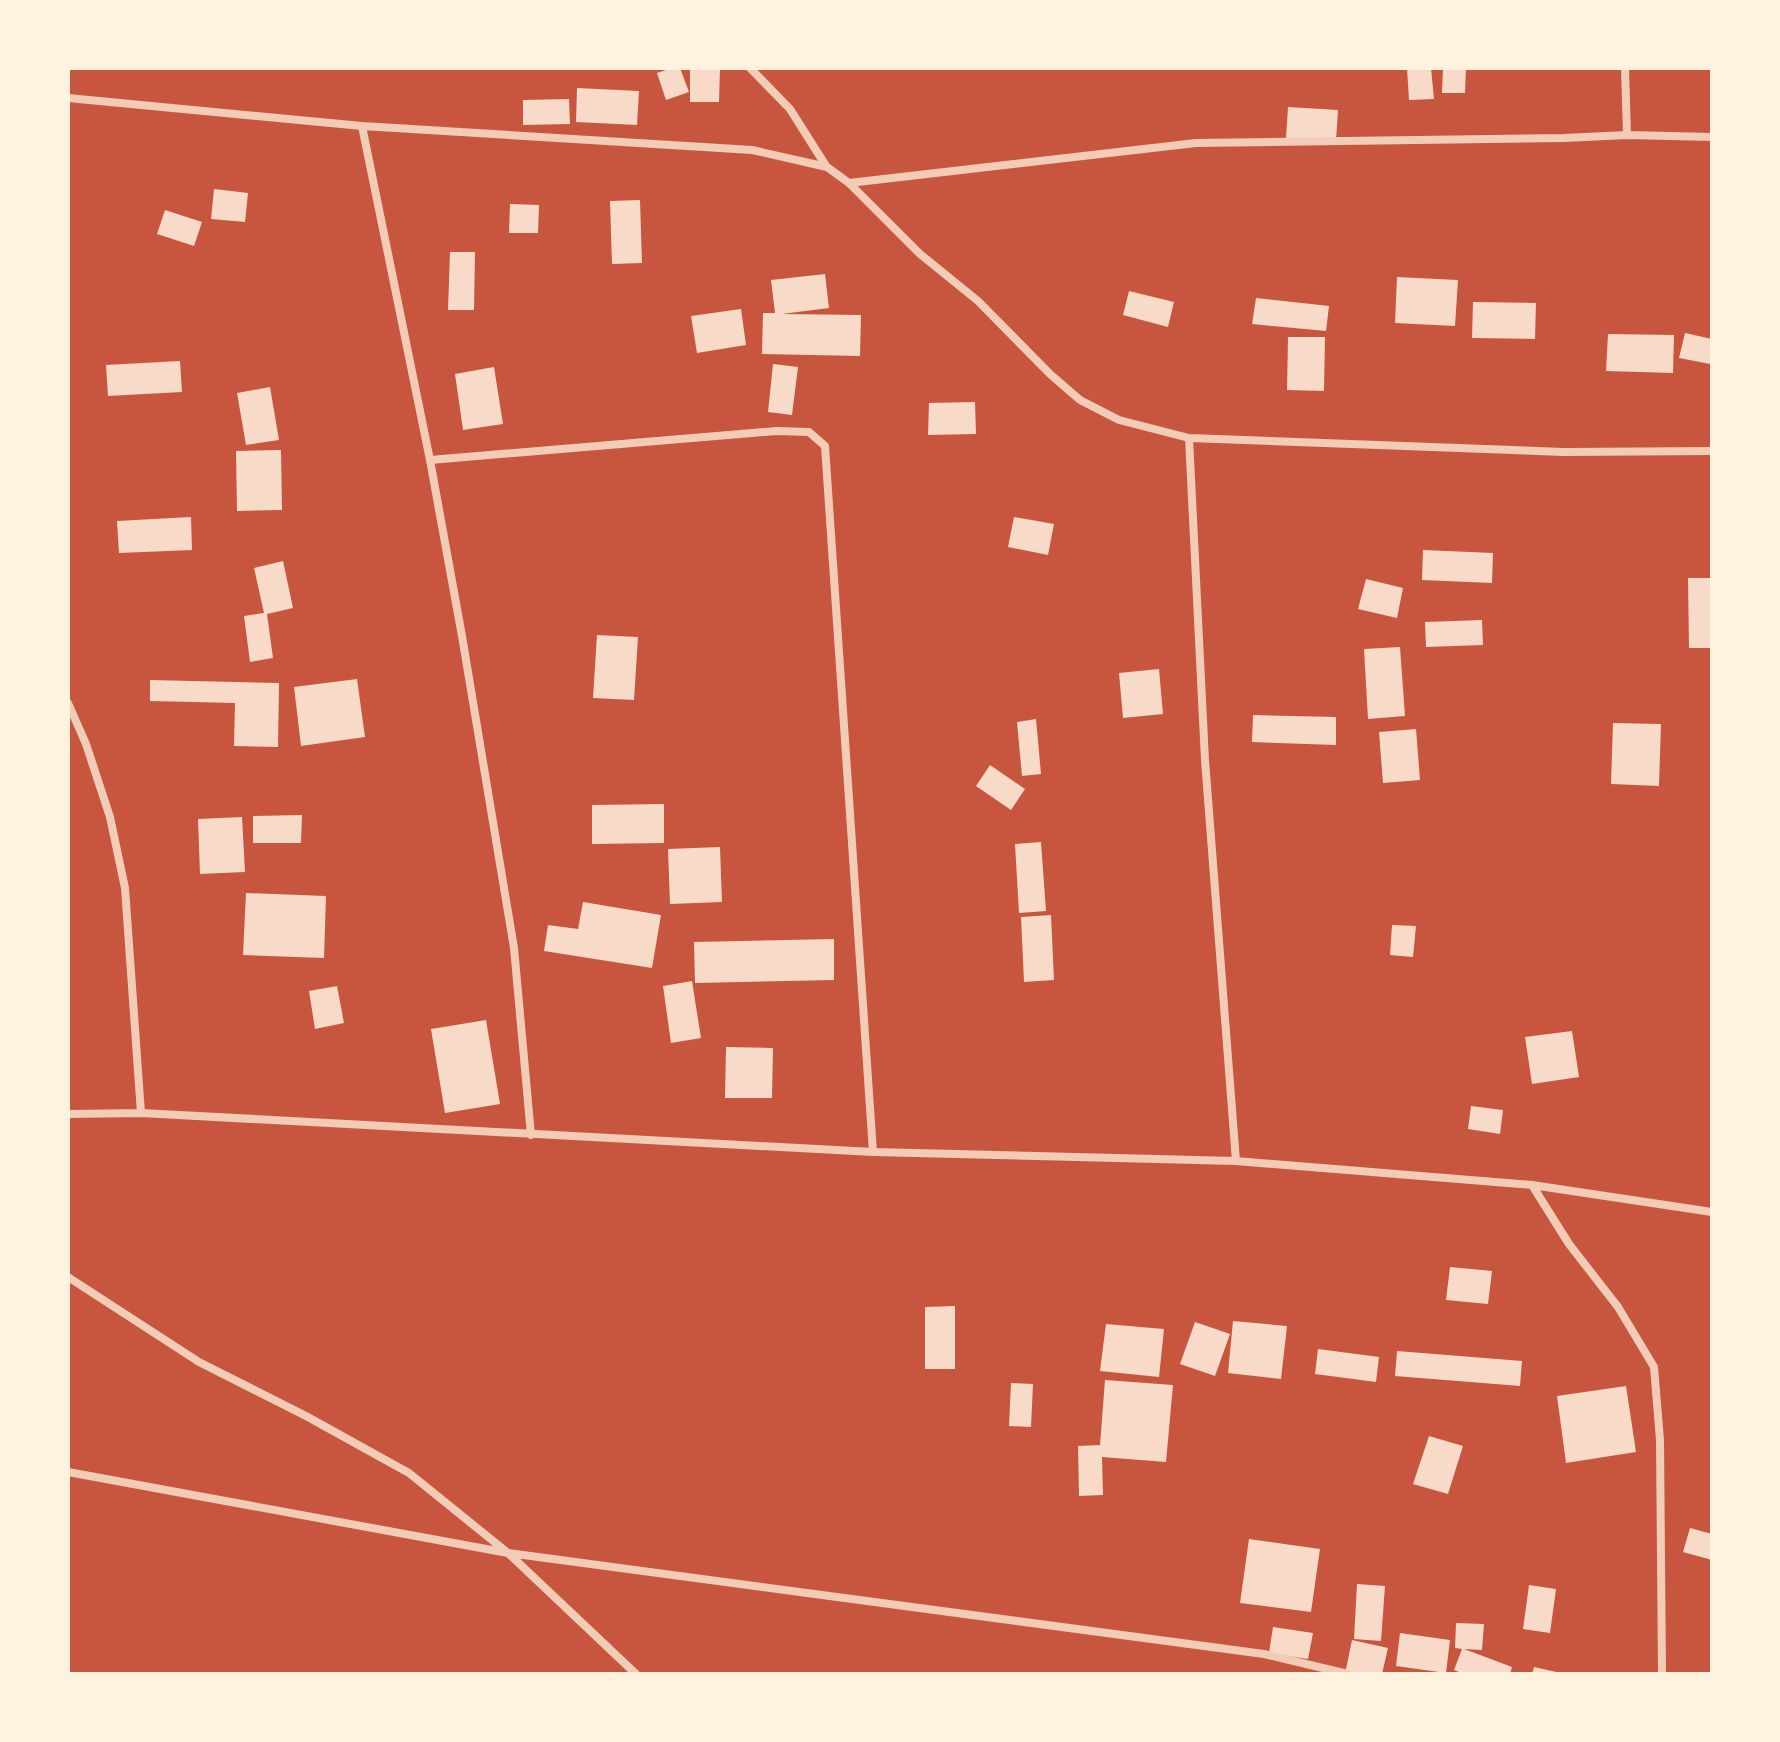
<svg xmlns="http://www.w3.org/2000/svg" width="1780" height="1742" font-family="'Nunito Sans',sans-serif">
<style>
.building{fill:#f7dbc8}
.lines{fill:none;stroke-linecap:round;stroke-linejoin:round}
.minor{stroke:#f1ccb7;stroke-width:8}
</style>
<rect width="100%" height="100%" fill="#c8553d"/>
<!-- building -->
<path class="building" d="M 672,68 L 680,68 L 689,92 L 666,100 L 657,73 Z
M 690,68 L 720,68 L 719,102 L 690,102 Z
M 1407,68 L 1431,68 L 1434,99 L 1409,100 Z
M 1443,68 L 1466,68 L 1465,93 L 1442,93 Z
M 577,88 L 639,91 L 637,125 L 576,122 Z
M 569,99 L 570,124 L 523,125 L 523,100 Z
M 1288,107 L 1338,110 L 1336,141 L 1286,138 Z
M 214,189 L 248,193 L 245,222 L 211,219 Z
M 640,200 L 642,263 L 612,264 L 610,201 Z
M 510,204 L 539,205 L 538,233 L 509,233 Z
M 165,210 L 202,222 L 194,246 L 157,234 Z
M 450,252 L 475,252 L 474,310 L 448,310 Z
M 825,274 L 829,308 L 782,314 L 861,315 L 860,356 L 762,354 L 763,313 L 775,313 L 771,280 Z
M 1397,277 L 1458,280 L 1455,326 L 1395,323 Z
M 1129,291 L 1174,302 L 1168,327 L 1123,315 Z
M 1256,298 L 1329,306 L 1326,331 L 1252,324 Z
M 1473,302 L 1536,303 L 1535,339 L 1472,338 Z
M 741,309 L 746,345 L 697,353 L 691,316 Z
M 1685,333 L 1712,339 L 1710,364 L 1679,358 Z
M 1608,334 L 1674,335 L 1673,373 L 1606,371 Z
M 1288,337 L 1325,337 L 1324,391 L 1287,390 Z
M 180,361 L 182,392 L 108,396 L 106,365 Z
M 773,364 L 798,367 L 792,415 L 768,412 Z
M 494,367 L 503,424 L 463,430 L 455,374 Z
M 270,387 L 279,440 L 246,445 L 237,393 Z
M 975,402 L 976,434 L 928,435 L 929,403 Z
M 281,450 L 282,510 L 237,511 L 236,451 Z
M 191,517 L 192,550 L 119,553 L 117,521 Z
M 1014,517 L 1054,524 L 1048,555 L 1008,547 Z
M 1423,550 L 1493,553 L 1492,583 L 1422,580 Z
M 283,561 L 293,608 L 267,614 L 273,658 L 250,662 L 244,616 L 264,613 L 254,568 Z
M 1688,578 L 1712,578 L 1712,648 L 1689,648 Z
M 1366,579 L 1403,588 L 1397,618 L 1358,609 Z
M 1482,620 L 1483,645 L 1426,647 L 1425,622 Z
M 597,635 L 638,637 L 634,700 L 593,698 Z
M 1400,647 L 1405,716 L 1368,719 L 1364,649 Z
M 1159,669 L 1163,714 L 1123,718 L 1119,673 Z
M 357,679 L 365,737 L 301,746 L 294,687 Z
M 150,680 L 279,683 L 278,747 L 234,746 L 235,703 L 150,701 Z
M 1253,715 L 1336,717 L 1336,745 L 1252,742 Z
M 1036,719 L 1041,774 L 1022,776 L 1017,722 Z
M 1613,723 L 1661,724 L 1659,786 L 1611,784 Z
M 1416,729 L 1420,780 L 1383,783 L 1379,732 Z
M 990,765 L 1025,789 L 1011,810 L 976,786 Z
M 664,804 L 664,843 L 592,844 L 592,805 Z
M 302,815 L 301,843 L 253,843 L 253,816 Z
M 242,817 L 245,872 L 200,874 L 198,819 Z
M 1041,842 L 1046,911 L 1019,913 L 1015,844 Z
M 720,847 L 722,902 L 670,904 L 668,849 Z
M 246,893 L 326,896 L 324,958 L 243,955 Z
M 583,902 L 661,915 L 652,968 L 544,951 L 548,925 L 578,929 Z
M 1051,915 L 1054,980 L 1024,982 L 1021,917 Z
M 1392,925 L 1416,926 L 1413,957 L 1390,955 Z
M 834,939 L 834,980 L 695,983 L 694,942 Z
M 692,981 L 701,1038 L 671,1043 L 663,986 Z
M 337,986 L 344,1023 L 315,1029 L 309,991 Z
M 486,1020 L 500,1104 L 445,1113 L 431,1029 Z
M 1572,1031 L 1579,1077 L 1532,1084 L 1525,1037 Z
M 726,1047 L 773,1048 L 772,1098 L 725,1098 Z
M 1471,1106 L 1503,1110 L 1500,1134 L 1468,1129 Z
M 1450,1267 L 1492,1271 L 1488,1304 L 1446,1300 Z
M 955,1306 L 955,1369 L 925,1369 L 925,1307 Z
M 1233,1321 L 1287,1326 L 1281,1379 L 1228,1373 Z
M 1195,1322 L 1230,1334 L 1215,1376 L 1180,1364 Z
M 1106,1324 L 1164,1329 L 1159,1377 L 1100,1371 Z
M 1318,1349 L 1379,1357 L 1376,1382 L 1315,1374 Z
M 1397,1351 L 1522,1361 L 1520,1386 L 1395,1376 Z
M 1105,1380 L 1173,1385 L 1166,1462 L 1102,1457 L 1103,1495 L 1079,1496 L 1078,1446 L 1100,1445 Z
M 1011,1383 L 1033,1384 L 1031,1427 L 1009,1426 Z
M 1626,1386 L 1636,1452 L 1566,1463 L 1557,1396 Z
M 1429,1436 L 1463,1446 L 1448,1494 L 1413,1484 Z
M 1690,1528 L 1712,1534 L 1712,1560 L 1683,1552 Z
M 1249,1539 L 1320,1549 L 1311,1612 L 1240,1603 Z
M 1357,1584 L 1385,1586 L 1381,1641 L 1354,1639 Z
M 1529,1585 L 1556,1589 L 1550,1633 L 1523,1629 Z
M 1456,1623 L 1484,1624 L 1482,1650 L 1464,1649 L 1512,1667 L 1510,1674 L 1464,1674 L 1454,1670 L 1462,1649 L 1455,1648 Z
M 1273,1627 L 1313,1633 L 1308,1659 L 1269,1653 Z
M 1400,1633 L 1450,1640 L 1446,1673 L 1396,1666 Z
M 1352,1640 L 1388,1648 L 1382,1674 L 1345,1674 Z
M 1534,1667 L 1561,1673 L 1561,1674 L 1532,1674 Z"/>
<g class="lines">
<!-- minor -->
<path class="minor" d="M 750,68 L 790,109 L 826,166
M 1625,68 L 1627,135
M 68,98 L 362,126 L 752,150 L 827,167 L 849,183 L 920,254 L 978,301 L 1050,374 L 1080,400 L 1119,420 L 1189,438 L 1564,452 L 1712,451
M 362,126 L 430,460 L 462,636 L 514,948 L 531,1135
M 849,183 L 1196,143 L 1564,138 L 1627,135 L 1712,137
M 1189,438 L 1205,760 L 1236,1161
M 430,460 L 777,431 L 809,432 L 825,446 L 873,1152
M 68,703 L 86,744 L 110,817 L 125,888 L 141,1113
M 68,1114 L 141,1113 L 873,1152 L 1236,1161 L 1532,1185 L 1712,1212
M 1532,1185 L 1569,1244 L 1618,1307 L 1654,1367 L 1660,1440 L 1662,1674
M 68,1277 L 199,1362 L 306,1416 L 409,1473 L 508,1553 L 636,1674
M 68,1472 L 508,1553 L 1264,1654 L 1348,1674"/>
</g>
<!-- border -->
<rect width="1780" height="1742" fill="none" stroke="#fff3e0" stroke-width="140"/>
</svg>
